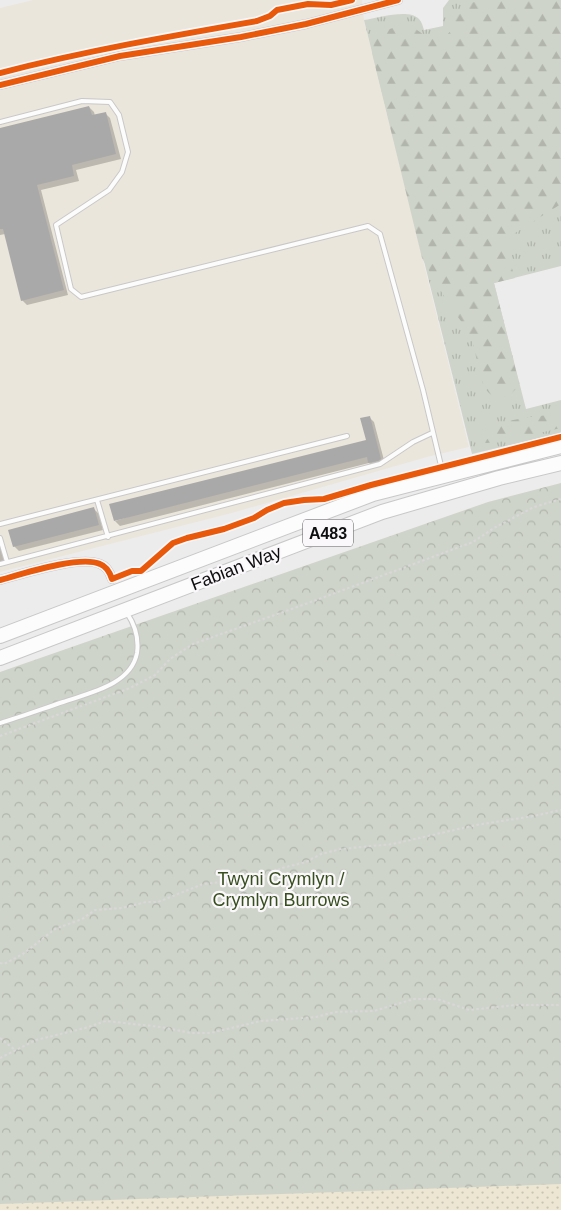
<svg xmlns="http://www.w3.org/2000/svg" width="561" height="1210" font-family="Helvetica,sans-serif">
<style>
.commercial{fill:#ebe6db}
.grass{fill:url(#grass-tufts)}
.forest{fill:url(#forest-firs)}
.sand{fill:url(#sand-dots)}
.park{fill:url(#park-crowns)}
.shadow{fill:#0003}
.building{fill:#aaa9aa}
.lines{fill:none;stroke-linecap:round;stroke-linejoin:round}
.lane-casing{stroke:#c9c8c9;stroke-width:6}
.street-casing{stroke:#c9c8c9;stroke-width:10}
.highway-casing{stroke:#c9c8c9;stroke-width:16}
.path{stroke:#d9d8d9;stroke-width:2;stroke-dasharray:2.5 2.5;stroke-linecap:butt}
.lane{stroke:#fcfcfc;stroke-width:4}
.street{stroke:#fcfcfc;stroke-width:8}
.highway{stroke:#fcfcfc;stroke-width:14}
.cycleway-casing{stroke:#fbf8fc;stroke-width:9}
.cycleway{stroke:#e8590c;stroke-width:6}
.labels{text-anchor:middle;stroke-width:4.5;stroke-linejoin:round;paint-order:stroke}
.shield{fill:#fbf8fc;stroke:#555456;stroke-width:1}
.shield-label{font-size:16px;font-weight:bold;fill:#0e0d0f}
.street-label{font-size:18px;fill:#0e0d0f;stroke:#fbf8fc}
.park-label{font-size:18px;fill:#374e1d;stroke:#fbf8fc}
</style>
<defs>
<pattern id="grass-tufts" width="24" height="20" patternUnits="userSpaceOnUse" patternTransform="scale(1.25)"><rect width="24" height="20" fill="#cfd4ca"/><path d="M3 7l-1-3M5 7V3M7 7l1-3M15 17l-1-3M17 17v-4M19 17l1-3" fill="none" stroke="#b1b5ac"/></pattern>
<pattern id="forest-firs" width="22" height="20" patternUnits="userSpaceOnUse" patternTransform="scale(1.25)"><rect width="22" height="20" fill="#cfd4ca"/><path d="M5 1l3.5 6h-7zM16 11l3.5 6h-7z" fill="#b1b5ac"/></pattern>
<pattern id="sand-dots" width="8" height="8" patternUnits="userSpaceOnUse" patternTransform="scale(1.25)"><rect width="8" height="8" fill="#ece6d3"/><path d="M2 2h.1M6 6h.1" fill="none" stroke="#c9c4b4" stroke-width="1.8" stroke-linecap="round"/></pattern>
<pattern id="park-crowns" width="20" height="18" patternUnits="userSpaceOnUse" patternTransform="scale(1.25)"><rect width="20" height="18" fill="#cfd4ca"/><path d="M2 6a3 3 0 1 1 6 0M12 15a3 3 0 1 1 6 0" fill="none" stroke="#b1b5ac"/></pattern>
</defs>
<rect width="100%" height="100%" fill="#edeced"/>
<!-- commercial -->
<path class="commercial" d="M 33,0 L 362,0 L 364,20 L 469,447 L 427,457 L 232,513 L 0,572 L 0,8 Z"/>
<!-- grass -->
<path class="grass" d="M 449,0 L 561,0 L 561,266 L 494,283 L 526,409 L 561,400 L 561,433 L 472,454 L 364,20 C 378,18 409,8 419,19 C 422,22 423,27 424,30 L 443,26 L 443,8 Z"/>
<!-- forest -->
<path class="forest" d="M 483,0 L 561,0 L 561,204 L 515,233 C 504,247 510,262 515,278 L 494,283 L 519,383 C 515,395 499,403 489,393 C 478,382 477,352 471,338 C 467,328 460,320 454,312 C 443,294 432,277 422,258 L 372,53 L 375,37 C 387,28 402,23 415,29 C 427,35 427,43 443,37 C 455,33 452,16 461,8 C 467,3 475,2 483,0 Z
M 561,414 L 561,428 L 499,442 L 486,443 L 479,439 L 480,431 C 503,419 535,416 561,414 Z"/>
<!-- sand -->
<path class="sand" d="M 561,1172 L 561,1210 L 0,1210 L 0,1204 L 15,1202 Z"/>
<!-- park -->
<path class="park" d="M 561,483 L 561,1184 L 0,1204 L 0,672 L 488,502 Z"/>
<!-- shadow -->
<path class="shadow" d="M 89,107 L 94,112 L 95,116 L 105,113 L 110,118 L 121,159 L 76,170 L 79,181 L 41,190 L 68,295 L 27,305 L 22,300 L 5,234 L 0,235 L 0,129 Z
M 369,417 L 374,422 L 385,464 L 374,468 L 369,463 L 120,526 L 115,521 L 367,441 Z
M 94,509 L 99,514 L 103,530 L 19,551 L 14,546 Z
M 0,540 L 6,562 L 0,564 Z"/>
<!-- building -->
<path class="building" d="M 89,106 L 92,115 L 106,112 L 116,154 L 72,165 L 74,176 L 37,185 L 64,290 L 21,301 L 3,229 L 0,229 L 0,128 Z
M 370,416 L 381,459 L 378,461 L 368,463 L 367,457 L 114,521 L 109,504 L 366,440 L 360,418 Z
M 94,507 L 99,525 L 13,547 L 8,530 Z"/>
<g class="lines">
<!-- lane casing -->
<g class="lane-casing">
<path id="lane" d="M 0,122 L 82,101 L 110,102 L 119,115 L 128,152 L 122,172 L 109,190 L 56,225 L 71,289 L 81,297 L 368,226 L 380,234 L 423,390 L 443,474
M 97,500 L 108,537
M 0,524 L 347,436
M 0,538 L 7,562
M 0,564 L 380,464 L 413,442 L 432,433
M 0,723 C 21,717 42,709 63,702 C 89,693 131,685 137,653 C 139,639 135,625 127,613"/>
</g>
<!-- street casing -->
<g class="street-casing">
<path id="street" d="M 0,85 L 120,56 L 241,37 L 306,24 L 398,0
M 0,580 C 22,574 80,555 100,564 C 106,566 110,573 112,579"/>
</g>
<!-- highway casing -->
<g class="highway-casing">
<path id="highway" d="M 0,636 L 373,494 L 561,446
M 0,658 L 382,512 L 499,478 L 561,463"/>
</g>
<!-- path -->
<path class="path" d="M 0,736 L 130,688 L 155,675 L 170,659 L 193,644 L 300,606 L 473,542 L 494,528 L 534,507 L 561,499
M 0,963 L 4,964 L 23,954 L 55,929 L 82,919 L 95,910 L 122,908 L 146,902 L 158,902 L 203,884 L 262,878 L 282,868 L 306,862 L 321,854 L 341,849 L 393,844 L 476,825 L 534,816 L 561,810
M 0,1038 L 15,1050
M 0,1058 L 36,1040 L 85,1028 L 106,1021 L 161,1027 L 191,1033 L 210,1033 L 261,1021 L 316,1017 L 335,1012 L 374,1011 L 414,999 L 437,999 L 469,1010 L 515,1005 L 561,1005"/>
<!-- lane -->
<use href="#lane" class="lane"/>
<!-- street -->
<use href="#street" class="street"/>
<!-- highway -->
<use href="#highway" class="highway"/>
<!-- cycleway casing -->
<g class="cycleway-casing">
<path id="cycleway" d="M 0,73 C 85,51 171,36 257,21 L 270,16 L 277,10 L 308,4 L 331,5 L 352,0
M 0,85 L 120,56 L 241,37 L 306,24 L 398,0
M 0,580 C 22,574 80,555 100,564 C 106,566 110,573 112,579 L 132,571 L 141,571 L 173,543 L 187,538 L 224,529 L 254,518 L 267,510 L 284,503 L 304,500 L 324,499 L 371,485 L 561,437"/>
</g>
<!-- cycleway -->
<use href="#cycleway" class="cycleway"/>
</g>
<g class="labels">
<!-- shield labels -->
<rect class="shield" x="303" y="519.5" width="50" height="27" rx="4"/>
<g class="shield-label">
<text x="328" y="539">A483</text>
</g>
<!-- street labels -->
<g class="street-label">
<text transform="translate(236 568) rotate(-21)" y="6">Fabian Way</text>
</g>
<!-- park labels -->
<g class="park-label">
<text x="281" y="885">Twyni Crymlyn /<tspan x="281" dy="21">Crymlyn Burrows</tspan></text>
</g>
</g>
</svg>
